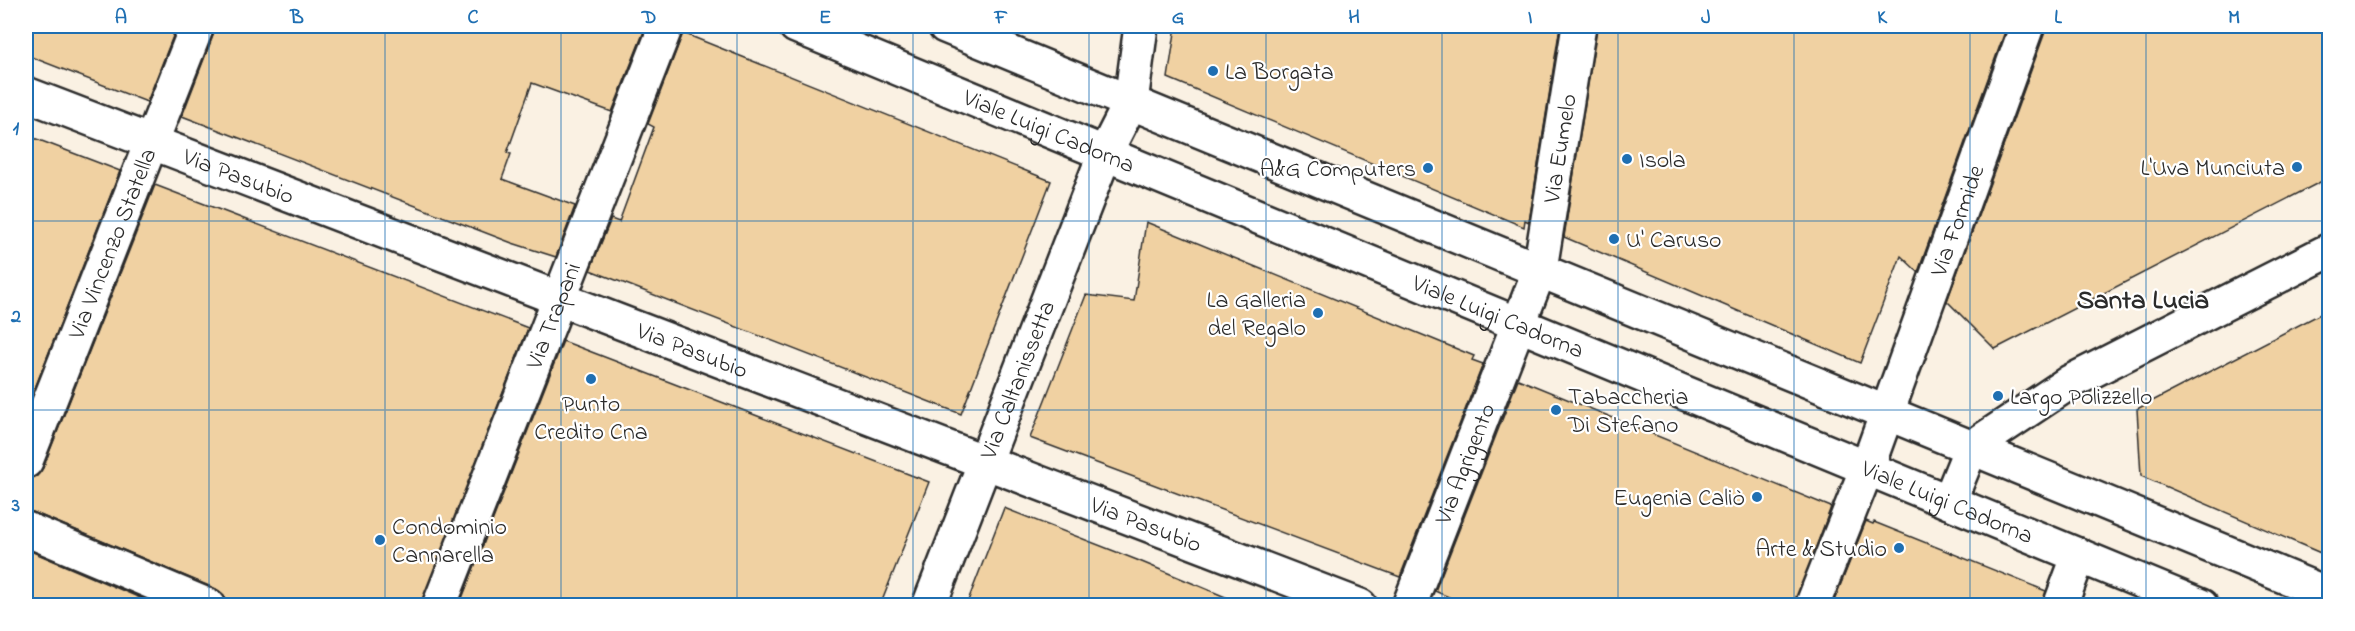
<svg xmlns="http://www.w3.org/2000/svg" width="2355" height="631" font-family="'Indie Flower',sans-serif">
<style>
.building{fill:#f0d1a2;stroke:#2b2b2b;stroke-width:1.5}
.lines{fill:none;stroke-linecap:round;stroke-linejoin:round}
.street-casing{stroke:#2b2b2b;stroke-width:38}
.secondary-casing{stroke:#2b2b2b;stroke-width:38}
.street{stroke:#fff;stroke-width:33}
.secondary{stroke:#fff;stroke-width:33}
.grid{fill:none;stroke:#1f6fb2;stroke-width:1.5;stroke-opacity:0.55}
.poi-dot{fill:#1f6fb2;stroke:#fff;stroke-width:2}
.labels{text-anchor:middle;stroke-width:4.5;stroke-linejoin:round;paint-order:stroke}
.poi-label{font-size:24px;fill:#2b2b2b;stroke:#fff;text-anchor:start}
.street-label{font-size:24px;fill:#2b2b2b;stroke:#fff}
.quarter-label{font-size:27px;font-weight:bold;fill:#2b2b2b;stroke:#fff}
.neatline{fill:none;stroke:#1f6fb2;stroke-width:2}
.grid-label{font-size:20px;text-anchor:middle;font-weight:bold;fill:#1f6fb2}
</style>
<rect width="100%" height="100%" fill="#faf1e3"/>
<filter id="ink" filterUnits="userSpaceOnUse"><feTurbulence type="fractalNoise" baseFrequency=".0167" numOctaves="2"/><feDisplacementMap in="SourceGraphic" scale="12" xChannelSelector="R" yChannelSelector="G"/><feConvolveMatrix kernelMatrix="1 2 1 2 8 2 1 2 1" color-interpolation-filters="sRGB"/></filter>
<g filter="url(#ink)">
<!-- building -->
<path class="building" d="M 26,26 L 177,26 L 147,102 L 26,55 Z
M 215,26 L 646,26 L 612,112 L 532,83 L 507,153 L 511,154 L 502,179 L 575,206 L 556,257 L 512,243 L 182,116 L 214,33 Z
M 1176,26 L 1560,26 L 1529,222 L 1525,220 L 1524,227 L 1168,78 Z
M 1597,26 L 2007,26 L 1918,272 L 1901,256 L 1860,363 L 1564,237 Z
M 2045,26 L 2330,26 L 2330,177 L 1995,349 L 1947,301 L 2045,32 Z
M 683,33 L 1051,181 L 961,414 L 590,270 L 611,219 L 619,222 L 654,127 L 648,124 Z
M 26,135 L 120,171 L 26,411 Z
M 155,185 L 528,328 L 421,606 L 227,606 L 224,595 L 216,589 L 33,512 L 26,511 L 26,479 L 37,476 L 43,468 Z
M 1146,222 L 1474,356 L 1472,360 L 1483,364 L 1400,577 L 1030,438 L 1086,295 L 1134,301 Z
M 2330,309 L 2330,557 L 2141,476 L 2137,409 Z
M 563,341 L 929,482 L 880,606 L 459,606 Z
M 1518,379 L 1831,507 L 1794,606 L 1469,606 L 1435,591 Z
M 1004,508 L 1137,560 L 1247,606 L 966,606 Z
M 1866,521 L 1873,524 L 1874,522 L 2046,591 L 2042,606 L 1832,606 Z
M 26,549 L 159,606 L 26,606 Z"/>
<g class="lines">
<!-- street casing -->
<g class="street-casing">
<g id="street">
<path id="s1" d="M 26,94 L 1360,606"/>
<path id="s2" d="M 26,461 L 197,26"/>
<path d="M 1949,502 L 1971,448 L 2070,382 L 2330,250"/>
<path d="M 26,529 L 209,606"/>
<path id="s3" d="M 439,606 L 666,26"/>
<path id="s4" d="M 929,606 L 1105,153 L 1131,102 L 1141,26"/>
<path id="s5" d="M 1409,606 L 1540,269 L 1579,26"/>
<path id="s6" d="M 1812,606 L 1867,468 L 2027,26"/>
<path d="M 2060,606 L 2079,555"/>
</g>
</g>
<!-- secondary casing -->
<g class="secondary-casing">
<g id="secondary">
<path id="s7" d="M 796,26 L 2201,606"/>
<path d="M 945,26 L 2330,595"/>
</g>
</g>
<!-- street -->
<use href="#street" class="street"/>
<!-- secondary -->
<use href="#secondary" class="secondary"/>
</g>
</g>
<!-- grid -->
<path class="grid" d="M 209,26 L 209,606M 385,26 L 385,606M 561,26 L 561,606M 737,26 L 737,606M 913,26 L 913,606M 1089,26 L 1089,606M 1266,26 L 1266,606M 1442,26 L 1442,606M 1618,26 L 1618,606M 1794,26 L 1794,606M 1970,26 L 1970,606M 2146,26 L 2146,606M 26,221 L 2330,221M 26,410 L 2330,410"/>
<!-- markers -->
<g class="poi-dot">
<circle cx="1213" cy="71" r="6"/>
<circle cx="1627" cy="159" r="6"/>
<circle cx="2297" cy="167" r="6"/>
<circle cx="1428" cy="168" r="6"/>
<circle cx="1614" cy="239" r="6"/>
<circle cx="1318" cy="313" r="6"/>
<circle cx="591" cy="379" r="6"/>
<circle cx="1998" cy="396" r="6"/>
<circle cx="1556" cy="410" r="6"/>
<circle cx="1757" cy="497" r="6"/>
<circle cx="380" cy="540" r="6"/>
<circle cx="1899" cy="548" r="6"/>
</g>
<g class="labels">
<!-- poi labels -->
<g class="poi-label">
<text x="1225" y="79">La Borgata</text>
<text x="1639" y="167">Isola</text>
<text x="2285" y="175" text-anchor="end">L'Uva Munciuta</text>
<text x="1416" y="176" text-anchor="end">A&amp;G Computers</text>
<text x="1626" y="247">U' Caruso</text>
<text x="1306" y="307" text-anchor="end">La Galleria<tspan x="1306" dy="28">del Regalo</tspan></text>
<text x="1568" y="404">Tabaccheria<tspan x="1568" dy="28">Di Stefano</tspan></text>
<text x="2010" y="404">Largo Polizzello</text>
<text x="591" y="411" text-anchor="middle">Punto<tspan x="591" dy="28">Credito Cna</tspan></text>
<text x="1745" y="505" text-anchor="end">Eugenia Caliò</text>
<text x="392" y="534">Condominio<tspan x="392" dy="28">Cannarella</tspan></text>
<text x="1887" y="556" text-anchor="end">Arte &amp; Studio</text>
</g>
<!-- street labels -->
<g class="street-label">
<text dy="8" stroke="none"><textPath href="#s7" startOffset="274">Viale Luigi Cadorna</textPath></text>
<text dy="8" stroke="none"><textPath href="#s5" startOffset="484">Via Eumelo</textPath></text>
<text dy="8" stroke="none"><textPath href="#s1" startOffset="228">Via Pasubio</textPath></text>
<text dy="8" stroke="none"><textPath href="#s6" startOffset="412">Via Formide</textPath></text>
<text dy="8" stroke="none"><textPath href="#s2" startOffset="234">Via Vincenzo Statella</textPath></text>
<text dy="8" stroke="none"><textPath href="#s7" startOffset="760">Viale Luigi Cadorna</textPath></text>
<text dy="8" stroke="none"><textPath href="#s3" startOffset="312">Via Trapani</textPath></text>
<text dy="8" stroke="none"><textPath href="#s1" startOffset="714">Via Pasubio</textPath></text>
<text dy="8" stroke="none"><textPath href="#s4" startOffset="243">Via Caltanissetta</textPath></text>
<text dy="8" stroke="none"><textPath href="#s5" startOffset="153">Via Agrigento</textPath></text>
<text dy="8" stroke="none"><textPath href="#s7" startOffset="1246">Viale Luigi Cadorna</textPath></text>
<text dy="8" stroke="none"><textPath href="#s1" startOffset="1200">Via Pasubio</textPath></text>
</g>
<!-- quarter labels -->
<g class="quarter-label">
<text x="2143" y="308">Santa Lucia</text>
</g>
</g>
<!-- margin -->
<rect width="2355" height="631" fill="none" stroke="#fff" stroke-width="66"/>
<rect x="33" y="33" width="2289" height="565" class="neatline"/>
<g class="grid-label">
<text x="121" y="23">A</text>
<text x="297" y="23">B</text>
<text x="473" y="23">C</text>
<text x="649" y="23">D</text>
<text x="825" y="23">E</text>
<text x="1001" y="23">F</text>
<text x="1178" y="23">G</text>
<text x="1354" y="23">H</text>
<text x="1530" y="23">I</text>
<text x="1706" y="23">J</text>
<text x="1882" y="23">K</text>
<text x="2058" y="23">L</text>
<text x="2234" y="23">M</text>
<text x="16" y="134">1</text>
<text x="16" y="322">2</text>
<text x="16" y="511">3</text>
</g>
</svg>
